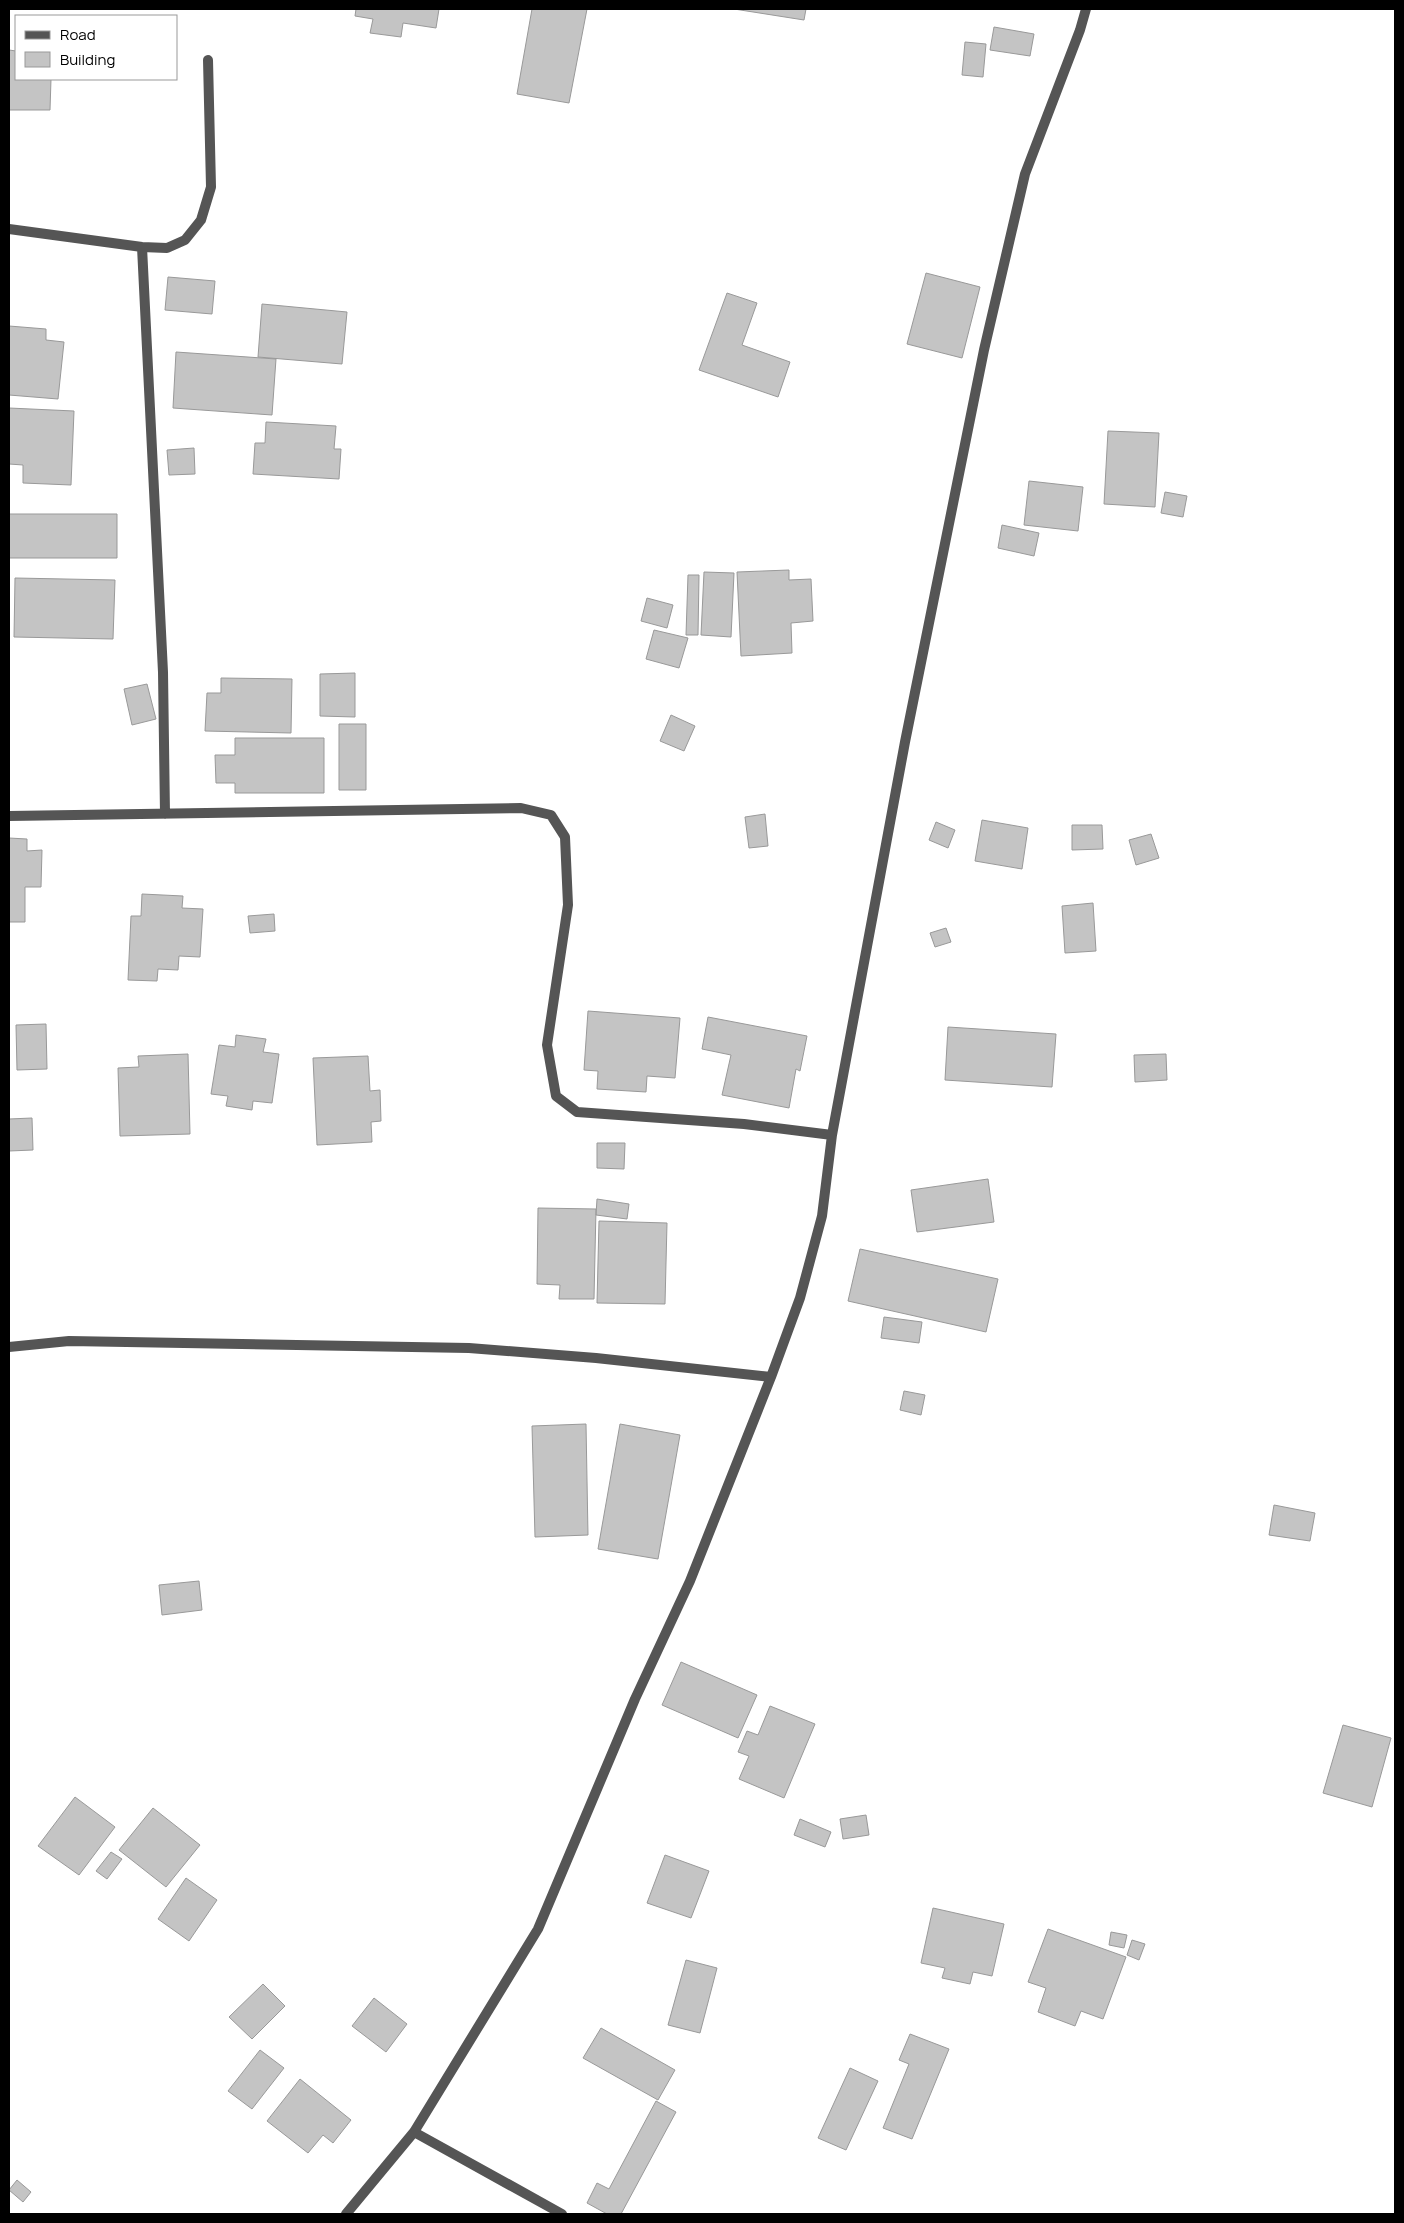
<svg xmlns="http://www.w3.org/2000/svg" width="1404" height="2223" font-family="Manrope,sans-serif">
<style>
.building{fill:#c4c4c4;stroke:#999}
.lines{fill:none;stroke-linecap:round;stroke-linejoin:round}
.street{stroke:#555;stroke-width:10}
</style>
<rect width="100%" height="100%" fill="#fff"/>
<!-- building -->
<path class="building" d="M 356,9 L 439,9 L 436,28 L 403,23 L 401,37 L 370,33 L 373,19 L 355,16 Z
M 532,9 L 587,9 L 569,103 L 517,94 Z
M 734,9 L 806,9 L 804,20 Z
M 994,27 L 1034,34 L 1030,56 L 990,50 Z
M 965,42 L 986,44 L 983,77 L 962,75 Z
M 9,50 L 16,51 L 16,79 L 51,79 L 50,110 L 9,110 Z
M 926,273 L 980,287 L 962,358 L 907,344 Z
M 168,277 L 215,281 L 212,314 L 165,310 Z
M 727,293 L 757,303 L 742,345 L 790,362 L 778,397 L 699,370 Z
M 262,304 L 347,312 L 342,364 L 258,357 Z
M 9,326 L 46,329 L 46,340 L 64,342 L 58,399 L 9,395 Z
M 176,352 L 276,359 L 272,415 L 173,408 Z
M 9,408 L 74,411 L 71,485 L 23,483 L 23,465 L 9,464 Z
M 266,422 L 336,426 L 334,449 L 341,449 L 339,479 L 253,474 L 255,443 L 265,443 Z
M 1108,431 L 1159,433 L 1155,507 L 1104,504 Z
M 194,448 L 195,474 L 169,475 L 167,450 Z
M 1029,481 L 1083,487 L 1078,531 L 1024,525 Z
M 1165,492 L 1187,496 L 1183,517 L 1161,513 Z
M 9,514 L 117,514 L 117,558 L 9,558 Z
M 1002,525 L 1039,533 L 1034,556 L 998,548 Z
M 789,570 L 789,580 L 811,579 L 813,621 L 791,623 L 792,653 L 741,656 L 737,572 Z
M 704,572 L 734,573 L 731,637 L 701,635 Z
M 688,575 L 699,575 L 698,635 L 686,635 Z
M 15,578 L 115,580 L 113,639 L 14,637 Z
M 647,598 L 673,605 L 667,628 L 641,621 Z
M 654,630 L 688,638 L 679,668 L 646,659 Z
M 355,673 L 355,717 L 320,716 L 320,674 Z
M 221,678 L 292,679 L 291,733 L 205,731 L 207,693 L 221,693 Z
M 147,684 L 156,719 L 132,725 L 124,689 Z
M 671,715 L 695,726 L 684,751 L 660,741 Z
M 339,724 L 366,724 L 366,790 L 339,790 Z
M 235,738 L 324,738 L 324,793 L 235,793 L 235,783 L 216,783 L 215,755 L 235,755 Z
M 765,814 L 768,846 L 749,848 L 745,817 Z
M 982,820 L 1028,828 L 1022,869 L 975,861 Z
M 936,822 L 955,830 L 948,848 L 929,840 Z
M 1072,825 L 1102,825 L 1103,849 L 1072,850 Z
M 1151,834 L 1159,858 L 1136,865 L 1129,840 Z
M 9,838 L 27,839 L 27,851 L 42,850 L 41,887 L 25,887 L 25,922 L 9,922 Z
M 142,894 L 183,896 L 182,908 L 203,909 L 200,957 L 179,956 L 178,970 L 158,969 L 157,981 L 128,980 L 131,916 L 141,916 Z
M 1093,903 L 1096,951 L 1065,953 L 1062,906 Z
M 274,914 L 275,931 L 250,933 L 248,916 Z
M 946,928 L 951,942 L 935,947 L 930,933 Z
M 588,1011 L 680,1018 L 675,1078 L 647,1076 L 646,1092 L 597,1089 L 598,1071 L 584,1070 Z
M 708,1017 L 807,1036 L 800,1071 L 796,1069 L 789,1108 L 722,1095 L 731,1055 L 702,1049 Z
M 46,1024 L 47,1069 L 17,1070 L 16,1025 Z
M 948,1027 L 1056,1034 L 1052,1087 L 945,1080 Z
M 236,1035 L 266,1039 L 263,1052 L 279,1054 L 272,1103 L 253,1101 L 252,1110 L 226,1106 L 228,1096 L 211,1094 L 219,1045 L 235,1047 Z
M 188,1054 L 190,1134 L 120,1136 L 118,1068 L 139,1067 L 138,1056 Z
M 1166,1054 L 1167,1080 L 1135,1082 L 1134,1055 Z
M 368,1056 L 370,1091 L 380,1090 L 381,1121 L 371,1122 L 372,1142 L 317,1145 L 313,1058 Z
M 32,1118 L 33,1150 L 9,1151 L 9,1119 Z
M 597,1143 L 625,1143 L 624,1169 L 597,1168 Z
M 988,1179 L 994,1222 L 917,1232 L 911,1190 Z
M 597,1199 L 629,1204 L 627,1219 L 596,1215 Z
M 538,1208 L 596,1209 L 594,1299 L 559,1299 L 560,1285 L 537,1284 Z
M 599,1221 L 667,1223 L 665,1304 L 597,1303 Z
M 860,1249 L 998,1279 L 986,1332 L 848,1301 Z
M 884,1317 L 922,1322 L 919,1343 L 881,1338 Z
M 904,1391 L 925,1395 L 921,1415 L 900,1410 Z
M 586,1424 L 588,1535 L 535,1537 L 532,1426 Z
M 620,1424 L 680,1435 L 658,1559 L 598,1549 Z
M 1274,1505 L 1315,1513 L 1310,1541 L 1269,1535 Z
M 199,1581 L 202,1610 L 162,1615 L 159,1585 Z
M 681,1662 L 757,1695 L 738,1738 L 662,1705 Z
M 770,1706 L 815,1724 L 784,1798 L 739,1779 L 749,1756 L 738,1752 L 747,1731 L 758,1735 Z
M 1343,1725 L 1391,1738 L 1372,1807 L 1323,1793 Z
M 75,1797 L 115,1827 L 79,1875 L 38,1846 Z
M 153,1808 L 200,1845 L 166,1887 L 119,1850 Z
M 866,1815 L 869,1835 L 843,1839 L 840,1819 Z
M 800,1819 L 831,1832 L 825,1847 L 794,1835 Z
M 111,1852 L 122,1859 L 107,1879 L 96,1871 Z
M 665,1855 L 709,1871 L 691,1918 L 647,1903 Z
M 186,1878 L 217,1900 L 189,1941 L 158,1919 Z
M 933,1908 L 1004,1924 L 992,1976 L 973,1972 L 970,1984 L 942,1978 L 945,1968 L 921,1963 Z
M 1048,1929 L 1126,1957 L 1103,2019 L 1081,2011 L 1075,2026 L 1038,2012 L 1046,1988 L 1028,1982 Z
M 1111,1932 L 1127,1935 L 1124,1948 L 1109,1945 Z
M 1132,1940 L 1145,1944 L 1139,1960 L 1127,1955 Z
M 686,1960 L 717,1968 L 700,2033 L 668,2025 Z
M 263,1984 L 285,2006 L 252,2039 L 229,2017 Z
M 374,1998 L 407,2024 L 386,2052 L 352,2026 Z
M 601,2028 L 675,2070 L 658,2100 L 583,2058 Z
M 910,2034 L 949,2049 L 912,2139 L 883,2128 L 909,2064 L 899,2060 Z
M 260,2050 L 284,2068 L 252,2109 L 228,2091 Z
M 850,2068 L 878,2081 L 846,2150 L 818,2138 Z
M 300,2079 L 351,2120 L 333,2143 L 323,2135 L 308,2153 L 267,2121 Z
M 656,2101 L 676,2112 L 621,2214 L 607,2214 L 587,2203 L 597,2183 L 609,2189 Z
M 17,2180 L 31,2192 L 23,2202 L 9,2190 Z"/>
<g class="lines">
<!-- street -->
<path class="street" d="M 9,229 L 142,247 L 167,248 L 185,240 L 201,220 L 211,187 L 208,60
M 142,247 L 163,672 L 165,814
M 9,816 L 521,808 L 551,815 L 565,837 L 568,905 L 547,1045 L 556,1096 L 577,1112 L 744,1124 L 832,1135
M 9,1347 L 69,1341 L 469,1348 L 596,1358 L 771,1377
M 414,2132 L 562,2214
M 346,2214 L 414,2132 L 538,1929 L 635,1699 L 690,1581 L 771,1377 L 800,1298 L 822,1216 L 832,1135 L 905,742 L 984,350 L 1025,174 L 1080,30 L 1086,9"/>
</g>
<!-- border -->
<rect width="1404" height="2223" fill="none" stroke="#000000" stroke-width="20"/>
<!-- legend -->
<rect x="15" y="15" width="162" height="65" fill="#ffffff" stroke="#999999"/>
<rect x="25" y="31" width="25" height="8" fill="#555555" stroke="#999999"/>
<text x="60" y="40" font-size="15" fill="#000000">Road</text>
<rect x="25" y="52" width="25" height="15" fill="#c4c4c4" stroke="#999999"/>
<text x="60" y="65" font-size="15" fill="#000000">Building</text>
</svg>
